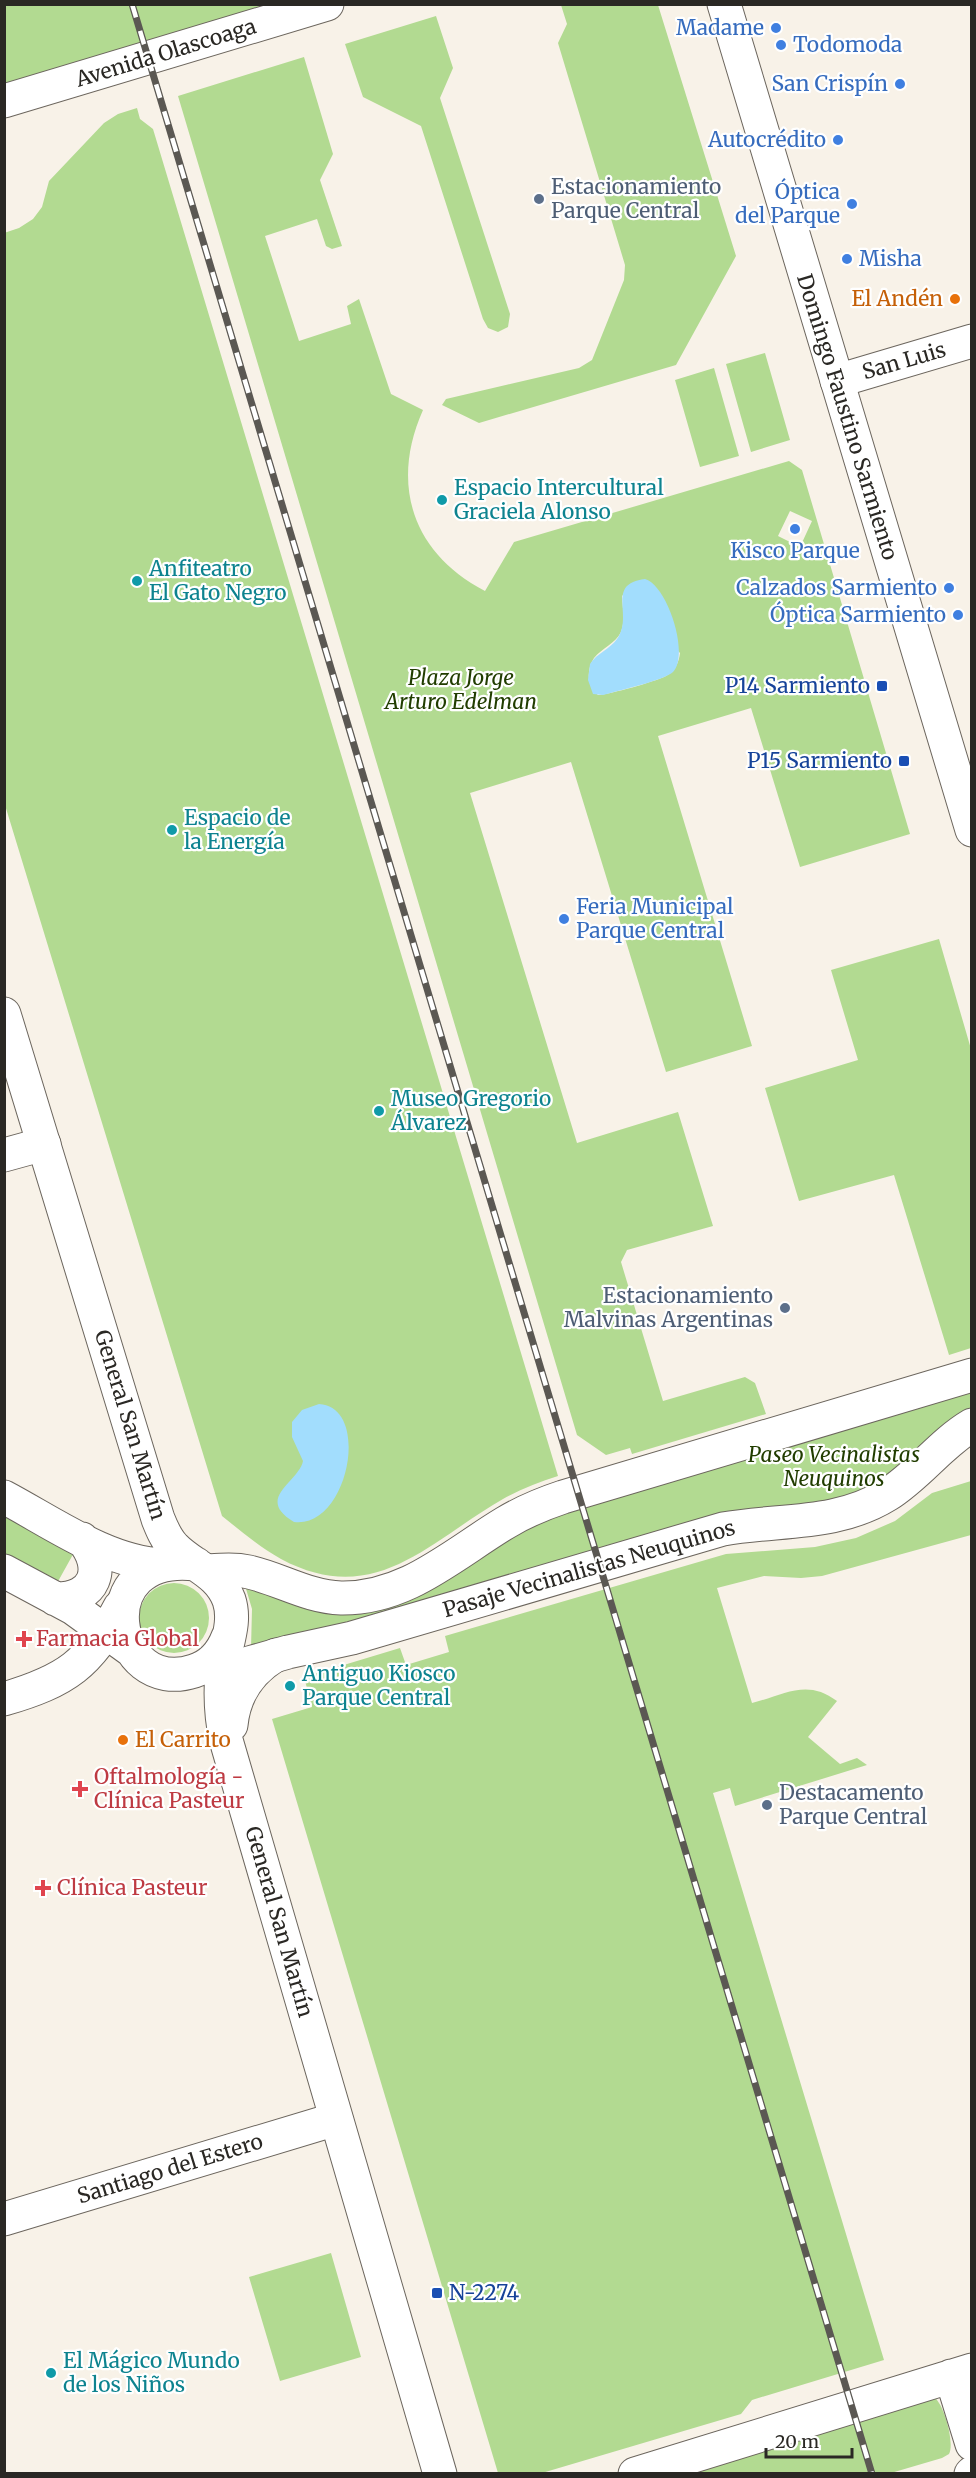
<svg xmlns="http://www.w3.org/2000/svg" width="976" height="2478" font-family="Merriweather,serif">
<style>
.green{fill:#b2da91;fill-rule:evenodd}
.water{fill:#a2ddfd}
.lines{fill:none;stroke-linecap:round;stroke-linejoin:round}
.street-casing{stroke:#6c665e;stroke-width:35}
.secondary-casing{stroke:#6c665e;stroke-width:35}
.primary-casing{stroke:#6c665e;stroke-width:35}
.street{stroke:#fff;stroke-width:33}
.secondary{stroke:#fff;stroke-width:33}
.primary{stroke:#fff;stroke-width:33}
.rail-casing{stroke:#5b5853;stroke-width:7}
.rail{stroke:#fff;stroke-width:4.5;stroke-dasharray:14;stroke-linecap:butt}
.shop-dot{fill:#3f7fe0;stroke:#fff;stroke-width:2}
.service-dot{fill:#5c6f8a;stroke:#fff;stroke-width:2}
.food-dot{fill:#e8710a;stroke:#fff;stroke-width:2}
.culture-dot{fill:#0f9aa8;stroke:#fff;stroke-width:2}
.transit-dot{fill:#1a4fb4;stroke:#fff;stroke-width:2}
.health-dot{fill:#e0444e;stroke:#fff;stroke-width:2}
.labels{text-anchor:middle;stroke-width:4.5;stroke-linejoin:round;paint-order:stroke}
.shop-label{font-size:21px;fill:#366cbe;stroke:#fff;text-anchor:end}
.street-label{font-size:21px;fill:#2a2824;stroke:#fff}
.service-label{font-size:21px;fill:#4e5e75;stroke:#fff;text-anchor:start}
.food-label{font-size:21px;fill:#c56008;stroke:#fff;text-anchor:end}
.culture-label{font-size:21px;fill:#0d838f;stroke:#fff;text-anchor:start}
.park-label{font-size:21px;font-style:italic;fill:#213d00;stroke:#fff}
.transit-label{font-size:21px;fill:#164399;stroke:#fff;text-anchor:end}
.health-label{font-size:21px;fill:#be3a42;stroke:#fff;text-anchor:start}
</style>
<rect width="100%" height="100%" fill="#f8f2e8"/>
<!-- green -->
<path class="green" d="M 5,5 L 272,5 L 5,86 Z
M 561,5 L 658,5 L 736,256 L 676,365 L 479,423 L 442,405 L 446,399 L 579,368 L 592,360 L 624,280 L 625,265 L 558,43 L 567,24 Z
M 436,16 L 453,68 L 440,98 L 510,314 L 508,327 L 498,332 L 488,328 L 483,319 L 421,126 L 363,97 L 345,44 Z
M 304,57 L 333,154 L 320,180 L 342,246 L 332,249 L 326,246 L 317,219 L 265,236 L 299,341 L 351,324 L 347,306 L 359,299 L 391,394 L 423,410 C 390,484 412,553 485,591 L 514,542 L 789,461 L 802,470 L 910,834 L 800,867 L 751,708 L 658,736 L 752,1046 L 666,1072 L 571,762 L 470,793 L 577,1143 L 678,1112 L 713,1226 L 627,1250 L 621,1262 L 663,1401 L 745,1377 L 755,1383 L 766,1414 L 632,1454 L 630,1448 L 606,1455 L 577,1435 L 178,96 ZM 790,511 L 812,521 L 800,547 L 778,536 ZM 622,595 L 680,653 C 679,662 675,671 666,676 C 654,682 611,694 598,695 C 587,687 586,670 594,658 C 602,648 615,644 621,632 C 626,618 622,608 622,595 Z
M 137,108 L 140,119 L 153,129 L 558,1476 C 539,1482 521,1489 503,1499 C 428,1542 375,1609 281,1559 C 259,1547 241,1531 222,1516 L 5,805 L 4,233 L 19,228 L 33,219 L 42,207 L 49,181 L 104,123 L 118,114 Z
M 765,353 L 790,440 L 751,452 L 726,364 Z
M 714,368 L 739,456 L 700,467 L 675,380 Z
M 939,939 L 971,1049 L 971,1348 L 949,1355 L 894,1175 L 799,1201 L 765,1088 L 858,1060 L 831,970 Z
M 971,1386 L 971,1416 L 883,1487 L 658,1539 L 251,1648 L 252,1609 L 244,1582 L 313,1601 L 516,1527 Z
M 971,1481 L 971,1535 L 822,1576 L 801,1578 L 764,1576 L 717,1588 L 752,1703 C 784,1695 807,1678 837,1701 L 808,1737 L 840,1764 L 857,1758 L 867,1765 L 735,1806 L 730,1788 L 713,1793 L 884,2360 L 752,2400 L 741,2414 L 542,2473 L 498,2473 L 272,1719 L 312,1707 L 304,1677 L 400,1648 L 406,1665 L 449,1652 L 445,1636 L 726,1554 L 815,1547 L 856,1538 L 895,1521 L 932,1493 Z
M 4,1510 L 76,1549 L 56,1585 L 5,1557 Z
M139 1618a35 35 0 1 1 70 0a35 35 0 1 1-70 0Z
M 331,2253 L 361,2357 L 280,2381 L 249,2277 Z
M 934,2397 C 944,2404 955,2443 949,2454 L 942,2458 L 891,2473 L 675,2474 Z"/>
<!-- water -->
<path class="water" d="M 645,579 C 667,585 690,654 673,672 C 665,680 617,691 603,695 L 593,694 L 588,680 L 590,664 C 597,653 610,649 617,639 C 634,615 605,584 645,579 Z
M 319,1404 C 372,1407 348,1529 294,1522 C 254,1498 299,1482 303,1461 L 292,1437 L 292,1422 L 302,1410 Z"/>
<g class="lines">
<!-- street casing -->
<g class="street-casing">
<path id="street" d="M 837,381 L 972,341
M 4,1155 L 44,1144
M 208,1571 C 222,1570 235,1569 249,1572 C 280,1579 308,1597 341,1598 C 406,1599 452,1555 505,1523 C 523,1512 542,1504 563,1497 L 972,1375
M 249,1663 L 288,1652 L 352,1638 L 723,1529 C 779,1519 837,1526 887,1495 C 919,1475 940,1444 972,1425
M 4,1699 C 66,1681 90,1664 120,1607
M 4,2219 L 336,2119
M 951,2376 L 972,2444
M 635,2474 L 972,2370"/>
</g>
<!-- secondary casing -->
<g class="secondary-casing">
<path id="secondary" d="M 724,4 L 972,830
M 4,1014 L 158,1519 C 162,1529 166,1539 174,1547 C 192,1566 219,1572 229,1600 C 237,1624 224,1648 222,1672 C 220,1695 221,1717 226,1740 L 440,2474
M 4,1497 C 53,1523 108,1563 163,1565
M 196,1564 C 86,1551 111,1698 194,1671 C 210,1666 222,1653 228,1637
M 4,1571 L 73,1608 L 131,1650
M 55,1599 C 95,1600 107,1568 82,1539
M 231,1725 C 234,1694 249,1671 276,1655
M 971,2474 L 972,2473"/>
</g>
<!-- primary casing -->
<g class="primary-casing">
<path id="primary" d="M 4,101 L 327,4"/>
</g>
<!-- street -->
<use href="#street" class="street"/>
<!-- secondary -->
<use href="#secondary" class="secondary"/>
<!-- primary -->
<use href="#primary" class="primary"/>
<!-- rail casing -->
<g class="rail-casing">
<path id="rail" d="M 132,4 L 872,2474"/>
</g>
<!-- rail -->
<use href="#rail" class="rail"/>
</g>
<!-- markers -->
<g class="shop-dot">
<circle cx="776" cy="28" r="6"/>
<circle cx="781" cy="45" r="6"/>
<circle cx="900" cy="84" r="6"/>
<circle cx="838" cy="140" r="6"/>
<circle cx="852" cy="204" r="6"/>
<circle cx="847" cy="259" r="6"/>
<circle cx="795" cy="529" r="6"/>
<circle cx="949" cy="588" r="6"/>
<circle cx="958" cy="615" r="6"/>
<circle cx="564" cy="919" r="6"/>
</g>
<g class="service-dot">
<circle cx="539" cy="199" r="6"/>
<circle cx="785" cy="1308" r="6"/>
<circle cx="767" cy="1805" r="6"/>
</g>
<g class="food-dot">
<circle cx="955" cy="299" r="6"/>
<circle cx="123" cy="1740" r="6"/>
</g>
<g class="culture-dot">
<circle cx="442" cy="500" r="6"/>
<circle cx="137" cy="581" r="6"/>
<circle cx="172" cy="830" r="6"/>
<circle cx="379" cy="1111" r="6"/>
<circle cx="290" cy="1686" r="6"/>
<circle cx="51" cy="2373" r="6"/>
</g>
<g class="transit-dot">
<rect x="876" y="680" width="12" height="12" rx="3"/>
<rect x="898" y="755" width="12" height="12" rx="3"/>
<rect x="431" y="2287" width="12" height="12" rx="3"/>
</g>
<g class="health-dot">
<path d="M21 1630h6v6h6v6h-6v6h-6v-6h-6v-6h6z"/>
<path d="M77 1780h6v6h6v6h-6v6h-6v-6h-6v-6h6z"/>
<path d="M40 1879h6v6h6v6h-6v6h-6v-6h-6v-6h6z"/>
</g>
<g class="labels">
<!-- shop labels -->
<g class="shop-label">
<text x="764" y="35">Madame</text>
<text x="793" y="52" text-anchor="start">Todomoda</text>
<text x="888" y="91">San Crispín</text>
<text x="826" y="147">Autocrédito</text>
<text x="840" y="199">Óptica<tspan x="840" dy="24">del Parque</tspan></text>
<text x="859" y="266" text-anchor="start">Misha</text>
<text x="795" y="558" text-anchor="middle">Kisco Parque</text>
<text x="937" y="595">Calzados Sarmiento</text>
<text x="946" y="622">Óptica Sarmiento</text>
<text x="576" y="914" text-anchor="start">Feria Municipal<tspan x="576" dy="24">Parque Central</tspan></text>
</g>
<!-- street labels -->
<g class="street-label">
<text transform="translate(166 53) rotate(-17)" y="7">Avenida Olascoaga</text>
<text transform="translate(904 361) rotate(-16)" y="7">San Luis</text>
<text transform="translate(847 417) rotate(73)" y="7">Domingo Faustino Sarmiento</text>
<text transform="translate(130 1425) rotate(73)" y="7">General San Martín</text>
<text transform="translate(589 1569) rotate(-16)" y="7">Pasaje Vecinalistas Neuquinos</text>
<text transform="translate(279 1922) rotate(74)" y="7">General San Martín</text>
<text transform="translate(170 2169) rotate(-17)" y="7">Santiago del Estero</text>
</g>
<!-- service labels -->
<g class="service-label">
<text x="551" y="194">Estacionamiento<tspan x="551" dy="24">Parque Central</tspan></text>
<text x="773" y="1303" text-anchor="end">Estacionamiento<tspan x="773" dy="24">Malvinas Argentinas</tspan></text>
<text x="779" y="1800">Destacamento<tspan x="779" dy="24">Parque Central</tspan></text>
</g>
<!-- food labels -->
<g class="food-label">
<text x="943" y="306">El Andén</text>
<text x="135" y="1747" text-anchor="start">El Carrito</text>
</g>
<!-- culture labels -->
<g class="culture-label">
<text x="454" y="495">Espacio Intercultural<tspan x="454" dy="24">Graciela Alonso</tspan></text>
<text x="149" y="576">Anfiteatro<tspan x="149" dy="24">El Gato Negro</tspan></text>
<text x="184" y="825">Espacio de<tspan x="184" dy="24">la Energía</tspan></text>
<text x="391" y="1106">Museo Gregorio<tspan x="391" dy="24">Álvarez</tspan></text>
<text x="302" y="1681">Antiguo Kiosco<tspan x="302" dy="24">Parque Central</tspan></text>
<text x="63" y="2368">El Mágico Mundo<tspan x="63" dy="24">de los Niños</tspan></text>
</g>
<!-- park labels -->
<g class="park-label">
<text x="461" y="685">Plaza Jorge<tspan x="461" dy="24">Arturo Edelman</tspan></text>
<text x="834" y="1462">Paseo Vecinalistas<tspan x="834" dy="24">Neuquinos</tspan></text>
</g>
<!-- transit labels -->
<g class="transit-label">
<text x="870" y="693">P14 Sarmiento</text>
<text x="892" y="768">P15 Sarmiento</text>
<text x="449" y="2300" text-anchor="start">N-2274</text>
</g>
<!-- health labels -->
<g class="health-label">
<text x="36" y="1646">Farmacia Global</text>
<text x="94" y="1784">Oftalmología -<tspan x="94" dy="24">Clínica Pasteur</tspan></text>
<text x="57" y="1895">Clínica Pasteur</text>
</g>
</g>
<!-- border -->
<rect width="976" height="2478" fill="none" stroke="#2a2824" stroke-width="12"/>
<!-- scale -->
<path d="M766 2448v9h86v-9" fill="none" stroke="#2a2824" stroke-width="3"/>
<text x="775" y="2448" font-size="18" fill="#2a2824" stroke="#ffffff" stroke-width="4.5" paint-order="stroke">20 m</text>
</svg>
